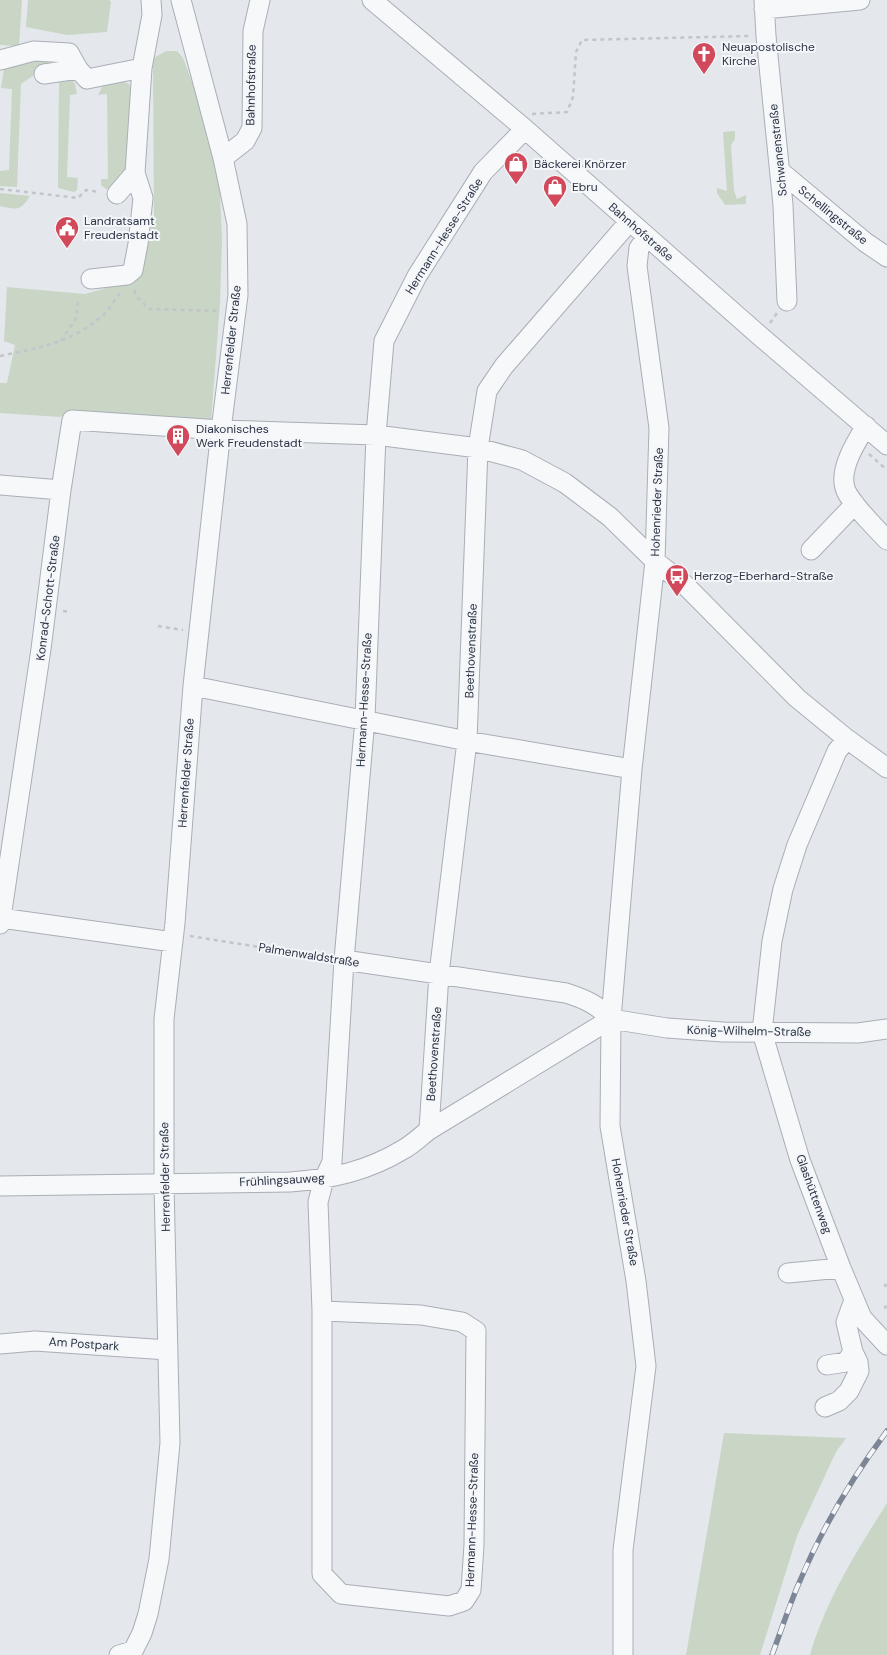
<svg xmlns="http://www.w3.org/2000/svg" width="887" height="1655" font-family="'DM Sans',sans-serif">
<style>
.green{fill:#c9d6c5}
.lines{fill:none;stroke-linecap:round;stroke-linejoin:round}
.minor-casing{stroke:#a9aeb7;stroke-width:21}
.path{stroke:#c2c5cb;stroke-width:2.5;stroke-dasharray:4 4;stroke-linecap:butt}
.minor{stroke:#f7f8fa;stroke-width:19}
.rail-casing{stroke:#7d8696;stroke-width:5.5}
.rail{stroke:#f4f6f9;stroke-width:4;stroke-dasharray:11;stroke-linecap:butt}
.labels{text-anchor:middle;stroke-width:4;stroke-linejoin:round;paint-order:stroke}
.poi-label{font-size:12px;fill:#2b3445;stroke:#f4f6f9;text-anchor:start}
.street-label{font-size:12px;fill:#2b3445;stroke:#f4f6f9}
</style>
<rect width="100%" height="100%" fill="#e4e7ec"/>
<!-- green -->
<path class="green" d="M 0,0 L 22,0 L 19,46 L 0,45 Z
M 28,0 L 109,0 L 111,2 L 107,32 L 67,35 L 26,27 Z
M 166,51 L 177,51 L 183,58 L 194,87 L 213,155 L 220,191 L 222,240 L 220,303 L 211,422 L 69,410 L 60,417 L 0,413 L 0,383 L 7,383 L 15,345 L 4,341 L 7,287 L 85,294 L 117,285 L 143,270 L 145,251 L 154,215 L 153,65 L 154,58 Z
M 18,58 L 67,60 L 60,68 L 34,75 L 21,84 L 17,187 L 0,186 L 0,171 L 9,170 L 12,89 L 1,88 L 5,62 Z
M 60,79 L 72,79 L 75,84 L 77,94 L 70,95 L 67,177 L 78,178 L 77,190 L 74,192 L 58,188 L 59,84 Z
M 122,81 L 129,84 L 132,91 L 133,152 L 125,171 L 112,189 L 106,189 L 101,185 L 101,179 L 108,179 L 107,94 L 98,95 L 103,85 Z
M 735,131 L 735,139 L 731,145 L 734,191 L 737,199 L 746,195 L 746,204 L 725,205 L 717,193 L 717,188 L 727,191 L 723,132 Z
M 0,193 L 30,196 C 21,211 16,210 0,206 Z
M 724,1433 L 846,1438 L 836,1452 L 797,1536 L 760,1655 L 686,1655 Z
M 887,1503 L 887,1655 L 810,1655 C 826,1599 857,1551 887,1503 Z"/>
<g class="lines">
<!-- minor casing -->
<g class="minor-casing">
<path id="minor" d="M 372,0 L 525,129 L 760,336 L 887,445
M 764,0 L 766,36 L 783,205 L 787,301
M 764,9 L 860,0
M 0,60 L 34,51 L 69,53 L 78,69
M 44,74 L 78,69 L 87,79 L 142,68
M 223,158 L 245,141 L 252,128 L 253,31 L 260,0
M 780,171 L 865,242 L 887,257
M 117,194 L 135,173 L 142,68 L 152,15 L 151,0
M 91,279 L 127,275 L 133,270 L 138,244 L 143,198 L 135,173
M 866,426 C 856,442 839,469 845,488 C 849,502 876,528 887,540
M 0,485 L 61,490
M 811,550 L 855,504
M 193,686 L 467,741 L 632,769
M 847,739 L 837,751 L 797,845 L 783,889 L 772,941 L 762,1032 L 800,1160 L 841,1268 L 862,1318 L 887,1345
M 0,918 L 173,942
M 0,924 L 41,649 L 61,490 L 72,420 L 221,430 L 376,435 L 478,448 L 522,460 L 565,483 L 610,517 L 655,561 L 684,584 L 797,698 L 847,739 L 887,768
M 344,960 L 566,993 C 585,999 598,1005 611,1019
M 611,1019 L 667,1028 L 723,1032 L 858,1033 L 887,1029
M 429,1130 L 439,974 L 467,741 L 478,448 L 487,391 L 504,366 L 629,222
M 0,1186 L 290,1182 C 332,1179 368,1171 404,1149 C 413,1144 421,1136 429,1130 L 611,1019
M 788,1273 L 841,1268
M 322,1311 L 421,1315 L 462,1322 L 476,1331 L 474,1545 L 471,1590 L 464,1601 L 449,1606 L 341,1594 L 322,1574 L 322,1311 L 318,1202 L 324,1179 L 332,1162 L 344,960 L 365,719 L 376,435 L 384,341 L 417,276 L 483,172 L 525,129
M 0,1344 L 35,1341 L 168,1350
M 827,1365 L 846,1362 L 853,1352 L 846,1322 L 854,1300
M 825,1407 L 839,1401 L 849,1391 L 859,1371 L 858,1362 L 853,1352
M 119,1655 L 133,1651 L 142,1633 L 148,1614 L 159,1559 L 170,1443 L 164,1184 L 164,1019 L 175,923 L 193,686 L 221,430 L 238,295 L 237,224 L 223,158 L 181,0
M 623,1655 L 623,1550 L 646,1366 L 636,1281 L 610,1126 L 611,1019 L 632,769 L 655,561 L 659,428 L 637,266 L 639,248 L 647,237"/>
</g>
<!-- path -->
<path class="path" d="M 532,114 L 567,112 L 573,97 L 576,52 L 582,40 L 749,36
M 0,189 L 78,198 L 86,190 L 100,192
M 134,290 L 138,298 L 149,309 L 219,311
M 770,323 L 777,313
M 61,341 L 76,318 L 78,302
M 0,356 C 38,348 70,343 101,317 C 109,311 114,300 120,293
M 869,454 L 887,470
M 63,611 L 70,612
M 158,626 L 183,630
M 190,936 L 328,958
M 887,1285 L 885,1285 L 887,1289
M 887,1306 L 885,1307 L 887,1311"/>
<!-- minor -->
<use href="#minor" class="minor"/>
<!-- rail casing -->
<g class="rail-casing">
<path id="rail" d="M 772,1655 C 781,1631 789,1606 799,1583 C 822,1528 852,1478 887,1431"/>
</g>
<!-- rail -->
<use href="#rail" class="rail"/>
</g>
<!-- icons -->
<defs>
<g id="church-pin" transform="scale(1.25)"><path d="M0 17L-7.5 6A9.5 9.5 0 1 1 7.5 6Z" fill="#d1495b" stroke="#f4f6f9"/><path d="M-1.2-6h2.4v3.5h3.3v2.4h-3.3V6h-2.4V-.1h-3.3v-2.4h3.3Z" fill="#fff"/></g>
<g id="shop-pin" transform="scale(1.25)"><path d="M0 17L-7.5 6A9.5 9.5 0 1 1 7.5 6Z" fill="#d1495b" stroke="#f4f6f9"/><path d="M-5-2.5h2.3a2.7 3.5 0 0 1 5.4 0H5L5.5 6h-11ZM-1.5-2.5h3a1.5 2.3 0 0 0-3 0Z" fill="#fff"/></g>
<g id="civic-pin" transform="scale(1.25)"><path d="M0 17L-7.5 6A9.5 9.5 0 1 1 7.5 6Z" fill="#d1495b" stroke="#f4f6f9"/><path d="M-.6-6.5H3V-4.5H.6V-3L4-1V1h2V6H-6V1h2V-1L-.6-3ZM-1.2 2.5V6h2.4V2.5Z" fill="#fff"/></g>
<g id="building-pin" transform="scale(1.25)"><path d="M0 17L-7.5 6A9.5 9.5 0 1 1 7.5 6Z" fill="#d1495b" stroke="#f4f6f9"/><path d="M-4-6H4V6H1V3H-1V6H-4ZM-2.5-4.3h1.7v1.8h-1.7ZM.8-4.3h1.7v1.8H.8ZM-2.5-1h1.7V.8h-1.7ZM.8-1h1.7V.8H.8Z" fill="#fff"/></g>
<g id="bus-pin" transform="scale(1.25)"><path d="M0 17L-7.5 6A9.5 9.5 0 1 1 7.5 6Z" fill="#d1495b" stroke="#f4f6f9"/><path d="M-5-6H5V4H4V6H2V4H-2V6H-4V4H-5ZM-3.5-4V0h7V-4ZM-3.5 1.2v1.5H-2V1.2ZM2 1.2v1.5H3.5V1.2Z" fill="#fff"/></g>
</defs>
<g fill-rule="evenodd">
<use href="#church-pin" x="704" y="54"/>
<use href="#shop-pin" x="516" y="164"/>
<use href="#shop-pin" x="555" y="187"/>
<use href="#civic-pin" x="67" y="228"/>
<use href="#building-pin" x="178" y="436"/>
<use href="#bus-pin" x="677" y="576"/>
</g>
<g class="labels">
<!-- poi labels -->
<g class="poi-label">
<text x="722" y="51">Neuapostolische<tspan x="722" dy="14">Kirche</tspan></text>
<text x="534" y="168">Bäckerei Knörzer</text>
<text x="572" y="191">Ebru</text>
<text x="84" y="225">Landratsamt<tspan x="84" dy="14">Freudenstadt</tspan></text>
<text x="196" y="433">Diakonisches<tspan x="196" dy="14">Werk Freudenstadt</tspan></text>
<text x="694" y="580">Herzog-Eberhard-Straße</text>
</g>
<!-- street labels -->
<g class="street-label">
<text transform="translate(251 85) rotate(-89)" y="4">Bahnhofstraße</text>
<text transform="translate(778 150) rotate(-96)" y="4">Schwanenstraße</text>
<text transform="translate(833 215) rotate(39)" y="4">Schellingstraße</text>
<text transform="translate(641 232) rotate(41)" y="4">Bahnhofstraße</text>
<text transform="translate(444 236) rotate(-58)" y="4">Hermann-Hesse-Straße</text>
<text transform="translate(231 340) rotate(-84)" y="4">Herrenfelder Straße</text>
<text transform="translate(657 502) rotate(-88)" y="4">Hohenrieder Straße</text>
<text transform="translate(48 598) rotate(-83)" y="4">Konrad-Schott-Straße</text>
<text transform="translate(471 651) rotate(-88)" y="4">Beethovenstraße</text>
<text transform="translate(364 700) rotate(-87)" y="4">Hermann-Hesse-Straße</text>
<text transform="translate(186 773) rotate(-86)" y="4">Herrenfelder Straße</text>
<text transform="translate(309 955) rotate(9)" y="4">Palmenwaldstraße</text>
<text transform="translate(749 1031) rotate(1)" y="4">König-Wilhelm-Straße</text>
<text transform="translate(434 1054) rotate(-86)" y="4">Beethovenstraße</text>
<text transform="translate(165 1177) rotate(-91)" y="4">Herrenfelder Straße</text>
<text transform="translate(282 1180) rotate(-3)" y="4">Frühlingsauweg</text>
<text transform="translate(814 1194) rotate(70)" y="4">Glashüttenweg</text>
<text transform="translate(625 1212) rotate(80)" y="4">Hohenrieder Straße</text>
<text transform="translate(84 1344) rotate(4)" y="4">Am Postpark</text>
<text transform="translate(472 1520) rotate(-88)" y="4">Hermann-Hesse-Straße</text>
</g>
</g>
</svg>
